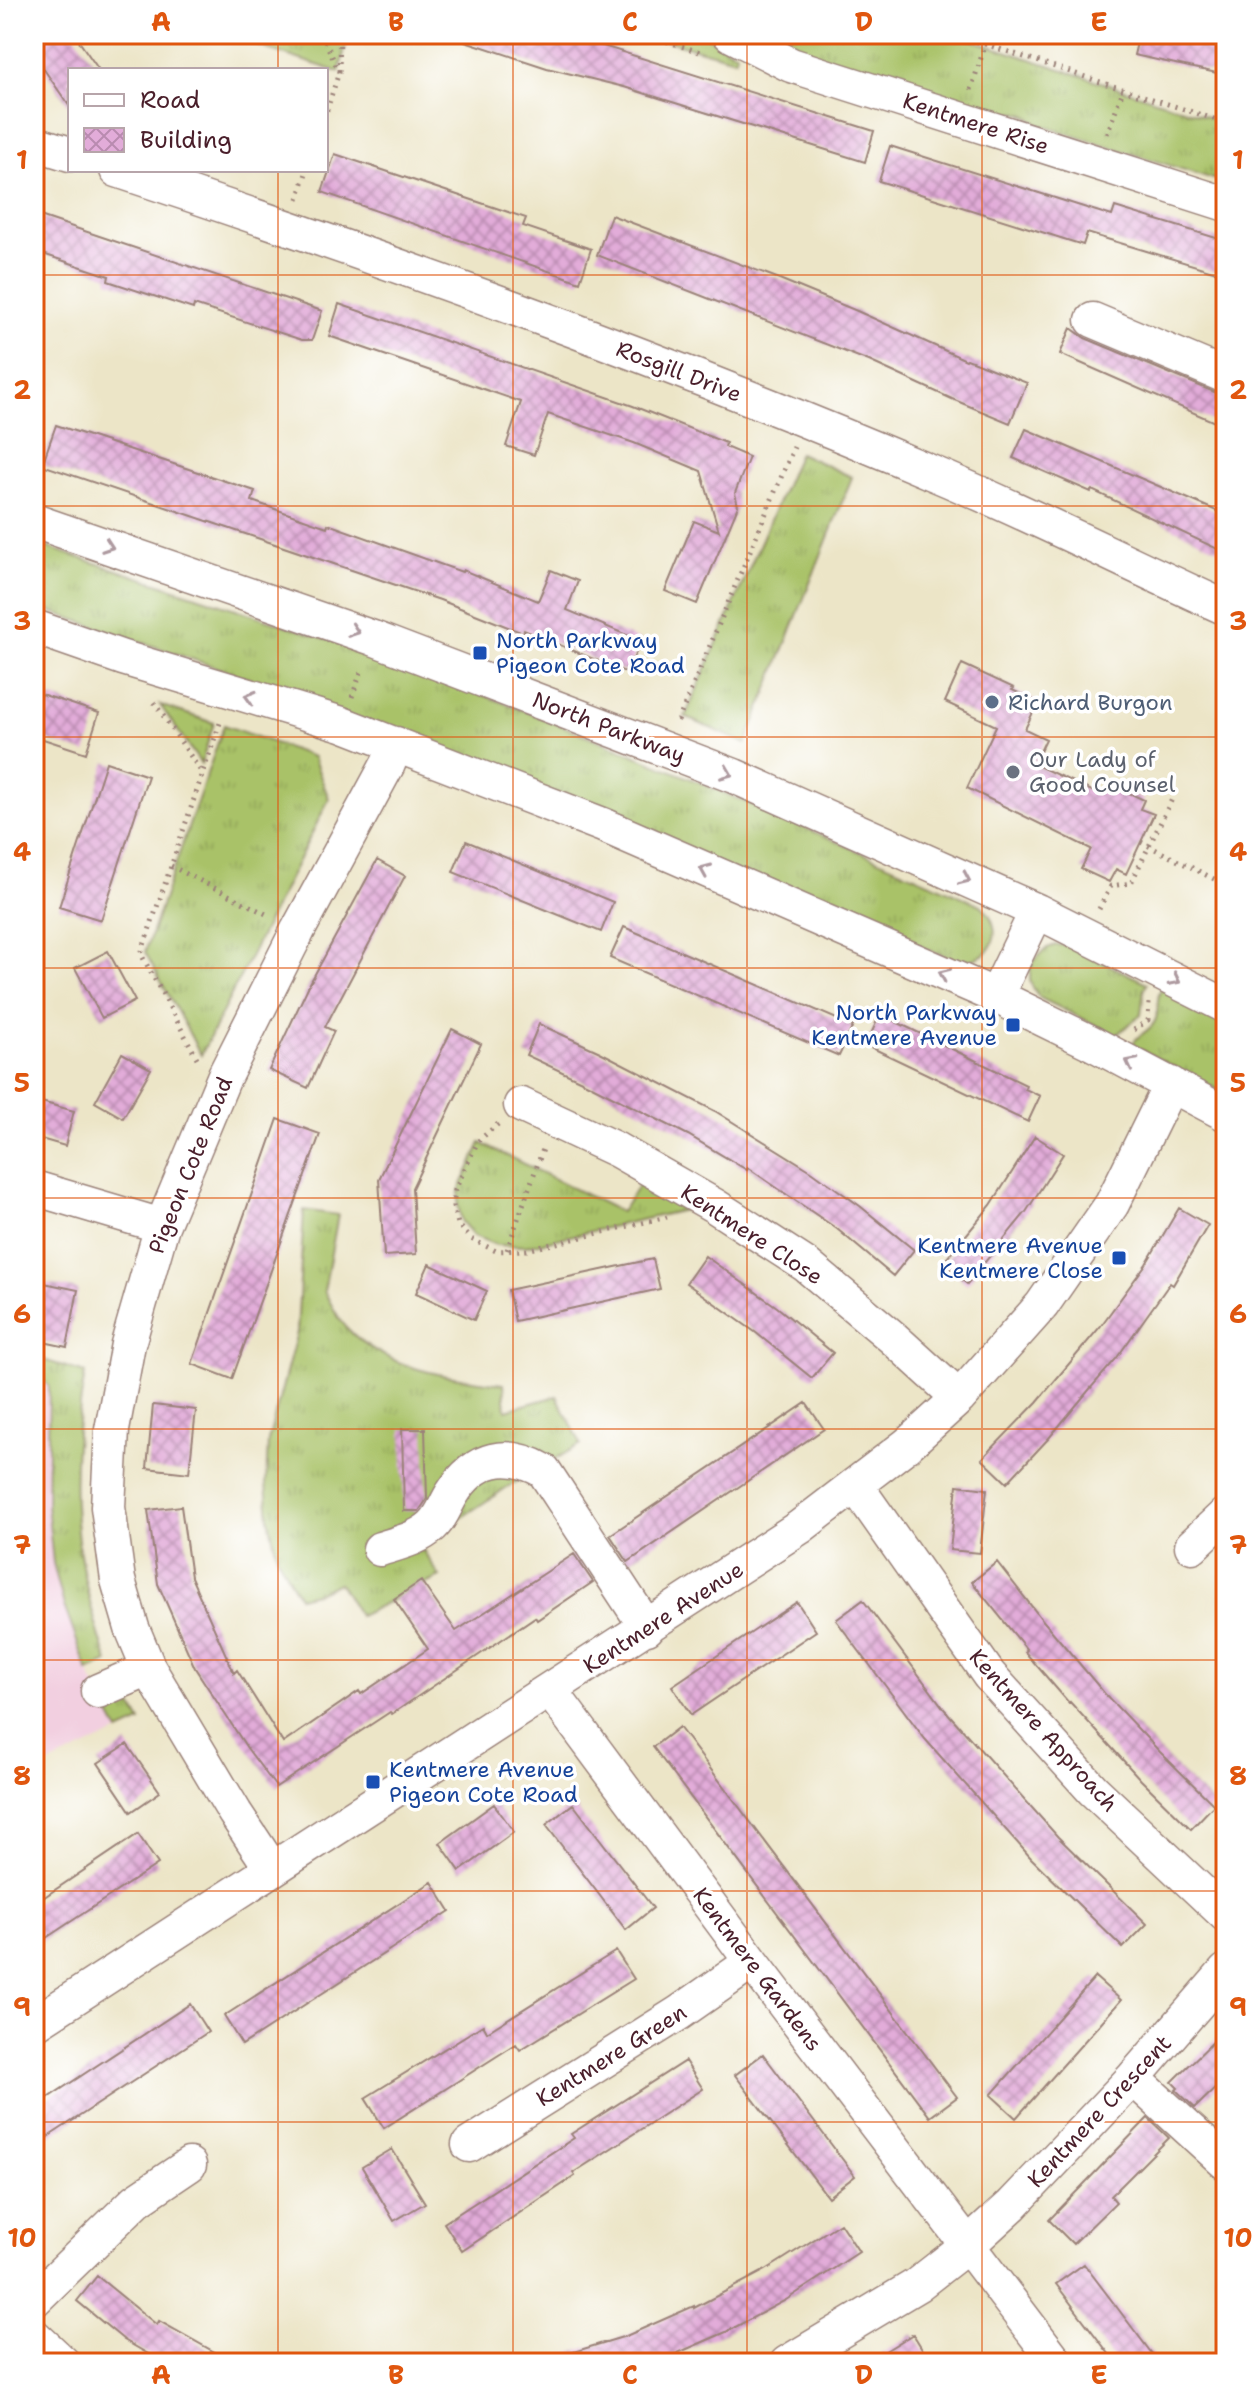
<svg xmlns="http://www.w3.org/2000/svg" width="1260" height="2397" font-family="'Shantell Sans',sans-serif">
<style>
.built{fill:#f2cfe0}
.grass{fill:url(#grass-tufts);stroke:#7a704a;stroke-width:2}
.building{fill:url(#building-cross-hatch)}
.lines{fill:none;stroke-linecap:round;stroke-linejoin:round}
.minor-casing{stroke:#9b8279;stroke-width:37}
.path{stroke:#9b8279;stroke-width:5;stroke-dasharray:2 6;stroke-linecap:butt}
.minor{stroke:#fff;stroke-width:34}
.oneway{stroke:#ae9aa0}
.grid{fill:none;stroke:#e0560e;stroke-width:2;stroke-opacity:0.55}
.transit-dot{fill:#1a4fb4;stroke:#fff;stroke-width:3}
.service-dot{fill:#5c6f8a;stroke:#fff;stroke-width:3}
.worship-dot{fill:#6b7280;stroke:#fff;stroke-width:3}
.labels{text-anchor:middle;stroke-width:7;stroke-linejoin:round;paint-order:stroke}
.street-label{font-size:22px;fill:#4a1f2b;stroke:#fff}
.transit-label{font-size:22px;fill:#164399;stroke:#fff;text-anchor:start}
.service-label{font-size:22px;fill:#4e5e75;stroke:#fff;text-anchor:start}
.worship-label{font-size:22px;fill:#5b616d;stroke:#fff;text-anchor:start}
.neatline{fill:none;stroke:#e0560e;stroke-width:3}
.grid-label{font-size:26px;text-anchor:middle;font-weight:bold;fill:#e0560e}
</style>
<defs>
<pattern id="grass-tufts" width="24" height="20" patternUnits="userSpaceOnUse" patternTransform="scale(2)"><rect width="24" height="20" fill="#a9c268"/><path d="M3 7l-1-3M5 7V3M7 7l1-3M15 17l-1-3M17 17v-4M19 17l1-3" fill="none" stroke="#93a65a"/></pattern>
<pattern id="building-cross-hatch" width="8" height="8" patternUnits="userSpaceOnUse" patternTransform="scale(2)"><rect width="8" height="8" fill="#e2acd9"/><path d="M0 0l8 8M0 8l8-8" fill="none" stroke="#b98bb0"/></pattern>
</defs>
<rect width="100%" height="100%" fill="#fff"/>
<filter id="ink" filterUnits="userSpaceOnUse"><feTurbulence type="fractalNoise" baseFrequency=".0125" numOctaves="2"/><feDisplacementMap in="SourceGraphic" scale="16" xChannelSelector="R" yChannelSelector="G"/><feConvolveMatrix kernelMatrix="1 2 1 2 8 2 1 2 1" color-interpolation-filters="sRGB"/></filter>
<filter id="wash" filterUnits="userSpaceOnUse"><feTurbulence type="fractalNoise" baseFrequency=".006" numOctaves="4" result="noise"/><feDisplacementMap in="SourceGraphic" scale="32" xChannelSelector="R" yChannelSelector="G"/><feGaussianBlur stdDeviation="1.8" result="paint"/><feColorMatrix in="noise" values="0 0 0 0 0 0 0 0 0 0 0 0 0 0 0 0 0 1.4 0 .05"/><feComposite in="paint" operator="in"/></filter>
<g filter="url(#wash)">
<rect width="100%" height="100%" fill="#ece5c7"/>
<!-- built -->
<path class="built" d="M 34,1368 L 49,1386 L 53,1563 L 64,1606 L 88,1671 L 119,1732 L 34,1771 Z"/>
<!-- grass -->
<path class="grass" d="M 220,34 L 349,34 L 339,72 Z
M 641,34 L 702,34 L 737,54 L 735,59 Z
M 766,34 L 954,34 L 1226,123 L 1226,183 L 1037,124 C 1028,114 1017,110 1005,115 L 813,56 Z
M 799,453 L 852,477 L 746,744 L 685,717 Z
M 34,543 C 168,587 302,629 435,677 C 620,745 801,826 981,905 C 1007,929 994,963 957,961 L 263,683 L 34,606 Z
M 160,705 L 214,723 L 201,764 Z
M 224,725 L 313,757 L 329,799 L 201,1055 L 145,952 Z
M 1056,945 L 1066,945 L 1147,983 L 1144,989 L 1141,1015 L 1116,1035 L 1040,998 L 1034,990 L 1030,981 L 1030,971 L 1033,962 L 1047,948 Z
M 1161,989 L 1226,1021 L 1226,1094 L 1132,1045 C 1137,1034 1150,1032 1155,1021 C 1160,1011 1155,1000 1161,989 Z
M 481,1143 L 621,1212 L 639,1185 L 684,1210 L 526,1246 L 496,1245 L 474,1236 L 462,1222 L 458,1206 L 459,1191 Z
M 304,1210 L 338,1215 L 324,1291 C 331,1303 337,1318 347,1328 C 386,1370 450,1378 504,1384 L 506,1410 L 557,1396 L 581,1444 L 506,1488 L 420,1545 L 440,1577 L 359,1616 L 339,1583 L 319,1592 L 299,1597 L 277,1557 L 269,1519 L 266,1483 L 268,1441 L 297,1332 Z
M 34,1357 L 85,1373 C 66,1482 72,1558 108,1662 L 88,1671 L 64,1606 L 53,1563 L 47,1505 L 49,1387 L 34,1368 Z
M 116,1699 L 130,1702 L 141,1722 L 119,1732 L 103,1702 Z"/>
<g id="blocks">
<!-- building -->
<path class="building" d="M 50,34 L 74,34 L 99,70 L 70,70 L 70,107 L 34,55 L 34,45 Z
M 460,34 L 565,34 L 874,131 L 865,162 L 624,87 L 547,68 L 459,39 Z
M 1139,34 L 1201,34 L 1226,40 L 1226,75 L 1134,55 Z
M 890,146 L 1112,216 L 1115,207 L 1226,241 L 1226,275 L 1087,233 L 1083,245 L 879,181 Z
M 335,154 L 526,218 L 523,226 L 591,249 L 580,282 L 322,192 Z
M 34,214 L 322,311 L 312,340 L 302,340 L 194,305 L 193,309 L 108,281 L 109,276 L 34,251 Z
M 611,215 L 777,278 L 857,311 L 966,360 L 967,359 L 1027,383 L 1010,423 L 952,399 L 869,361 L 597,255 Z
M 339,304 L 633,406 L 726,443 L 725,447 L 749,457 L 735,493 L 738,506 L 697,604 L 665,591 L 694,521 L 719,531 L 701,471 L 634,443 L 548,414 L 534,455 L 506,446 L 521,402 L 329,336 Z
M 1071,328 L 1085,338 L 1226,397 L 1226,427 L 1060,354 Z
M 56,425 L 255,491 L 252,501 L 327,527 L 328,524 L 462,572 L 463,570 L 538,601 L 551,570 L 578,581 L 567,610 L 641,641 L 627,673 L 524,630 L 523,633 L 440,600 L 42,465 Z
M 1026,429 L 1226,515 L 1226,553 L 1092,490 L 1091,492 L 1013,458 Z
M 962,664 L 1014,688 L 1012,690 L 1038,702 L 1025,729 L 1046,739 L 1034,764 L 1096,793 L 1102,780 L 1144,800 L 1140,809 L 1154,814 L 1126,874 L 1116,869 L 1109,882 L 1081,869 L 1091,849 L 967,788 L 996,726 L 945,702 Z
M 41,694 L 99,713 L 86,753 L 34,736 L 34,715 Z
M 106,762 L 148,776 L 101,920 L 59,907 Z
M 466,841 L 613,902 L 601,932 L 453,872 Z
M 377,860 L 405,876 L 325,1027 L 334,1031 L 308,1088 L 269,1070 L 309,985 Z
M 624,927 L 853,1026 L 839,1056 L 610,958 Z
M 108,951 L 135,1001 L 102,1018 L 75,968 Z
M 880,1014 L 1026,1085 L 1025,1089 L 1040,1096 L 1028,1122 L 866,1045 Z
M 539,1024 L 600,1052 L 715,1111 L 813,1172 L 860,1206 L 914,1250 L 893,1276 L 837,1229 L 748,1168 L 747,1170 L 688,1135 L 588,1084 L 526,1055 Z
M 452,1029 L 481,1044 L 412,1188 L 416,1254 L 384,1256 L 379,1179 Z
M 122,1053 L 151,1069 L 123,1118 L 95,1102 Z
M 34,1100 L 74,1111 L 65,1146 L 34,1137 Z
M 278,1119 L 320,1134 L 232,1379 L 192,1364 Z
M 1035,1136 L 1063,1154 L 1026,1212 L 967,1284 L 943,1263 L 991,1205 Z
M 1179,1208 L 1208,1225 L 1173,1285 L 1170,1283 L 1116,1359 L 1089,1390 L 1049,1438 L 1007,1483 L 982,1459 L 1037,1402 L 1100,1327 L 1146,1264 Z
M 705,1256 L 777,1307 L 833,1353 L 812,1378 L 755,1332 L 686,1283 Z
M 653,1259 L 660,1289 L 515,1321 L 508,1290 Z
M 429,1264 L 487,1291 L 474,1320 L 416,1293 Z
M 44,1283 L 78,1290 L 67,1347 L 34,1340 Z
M 806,1403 L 824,1429 L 628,1562 L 610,1535 Z
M 153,1405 L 196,1410 L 189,1473 L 147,1468 Z
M 402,1429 L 425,1429 L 427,1499 L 419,1511 L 404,1511 Z
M 957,1485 L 987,1489 L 980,1553 L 950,1550 Z
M 181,1506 L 191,1577 L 234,1673 L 237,1670 L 283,1743 L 359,1691 L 361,1694 L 428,1649 L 394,1599 L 421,1581 L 456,1631 L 574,1554 L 593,1582 L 537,1620 L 535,1617 L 392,1714 L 390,1712 L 276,1787 L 247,1748 L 195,1668 L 158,1584 L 148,1510 Z
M 997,1562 L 1040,1617 L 1105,1694 L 1160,1752 L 1214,1805 L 1191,1829 L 1141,1780 L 1070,1702 L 1069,1703 L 1025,1652 L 1027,1650 L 972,1582 Z
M 863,1600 L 945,1710 L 1058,1837 L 1147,1924 L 1123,1948 L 1031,1858 L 925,1739 L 896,1700 L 836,1620 Z
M 797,1602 L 816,1631 L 691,1715 L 672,1686 Z
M 679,1727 L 957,2097 L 930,2117 L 653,1747 Z
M 127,1744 L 160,1792 L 131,1812 L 98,1763 Z
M 494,1804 L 514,1832 L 460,1871 L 440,1843 Z
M 573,1804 L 653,1908 L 626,1930 L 546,1825 Z
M 138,1834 L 158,1864 L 34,1946 L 34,1904 Z
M 432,1882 L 450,1911 L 242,2045 L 224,2016 Z
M 616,1951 L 634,1979 L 520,2050 L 516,2044 L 384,2128 L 365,2098 L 483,2025 L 487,2032 Z
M 1095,1977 L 1121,2000 L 1016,2118 L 991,2095 Z
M 190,2004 L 208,2032 L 34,2146 L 34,2107 Z
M 1226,2029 L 1226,2078 L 1195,2108 L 1176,2090 L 1178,2088 L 1172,2082 Z
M 763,2054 L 855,2176 L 828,2197 L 735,2075 Z
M 685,2061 L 703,2089 L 573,2173 L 575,2176 L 462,2251 L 444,2223 L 574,2138 L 571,2134 Z
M 1148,2118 L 1169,2138 L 1111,2196 L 1116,2202 L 1073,2244 L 1049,2220 Z
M 392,2149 L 425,2203 L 394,2221 L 362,2167 Z
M 840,2223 L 859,2252 L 786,2300 L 726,2332 L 655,2363 L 558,2363 L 557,2357 L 626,2336 L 694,2306 L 694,2308 L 766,2270 Z
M 1084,2264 L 1125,2318 L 1159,2363 L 1116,2363 L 1056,2284 Z
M 97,2276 L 157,2325 L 159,2321 L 234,2363 L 164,2363 L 124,2340 L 77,2301 Z
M 913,2334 L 931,2363 L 866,2363 Z"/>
</g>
</g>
<g filter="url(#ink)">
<use href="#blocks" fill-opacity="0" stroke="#9b8279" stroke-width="2"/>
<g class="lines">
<!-- minor casing -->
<g class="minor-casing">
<path id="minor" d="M 730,34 L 791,65 L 1226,204
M 34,143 L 70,154
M 117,170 C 393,261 667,360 935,474 C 1033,515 1129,564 1226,608
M 1093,320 L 1226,376
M 34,521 L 373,638 L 734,776 L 1037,911 L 1226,1006
M 34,627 L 123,658 L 342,724 L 603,825 L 996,996 L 1090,1042 L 1226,1114
M 996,996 L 1037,911
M 521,1105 L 617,1150 L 715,1206 L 806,1265 L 892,1337 L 959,1398
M 34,1188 L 162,1226
M 856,1486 L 989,1675 L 1093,1790 L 1226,1915
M 1192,1546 L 1226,1514
M 380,1549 C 398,1543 418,1539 432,1526 C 442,1517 445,1505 452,1494 C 475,1457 507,1450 544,1471 L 647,1628
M 550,1690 L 752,1962 L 1057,2363
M 98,1691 L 149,1669
M 272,1869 L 235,1813 L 149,1669 L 132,1628 L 118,1580 L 108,1507 L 112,1430 L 128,1344 L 162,1226 L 225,1075 L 298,930 L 388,764 L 396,744
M 34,2024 L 800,1527 L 907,1445 L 959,1398 L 1042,1305 L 1112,1204 L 1171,1084
M 1133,2078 L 1225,2162
M 469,2145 L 679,2013 L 752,1962
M 34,2300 L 137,2200 L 189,2165
M 34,2336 L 63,2363
M 787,2363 L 917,2285 L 967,2246 L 1012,2205 L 1133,2078 L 1226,1971"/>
</g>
<!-- path -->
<path class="path" d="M 322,34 L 339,72 L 326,113
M 644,34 L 703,53
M 954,34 L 1226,123
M 339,71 L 340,34
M 971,90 L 985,45
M 34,99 L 43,113
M 1107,134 L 1123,90
M 298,199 L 307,170
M 352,697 L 362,669
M 154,702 L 202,773
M 678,721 L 794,447
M 1141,842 L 1226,885
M 171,866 L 270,916
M 1099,909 L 1111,886 L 1131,883 L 1173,797 L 1172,789
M 1134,1030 L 1148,1020 L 1149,1003
M 197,1058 L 141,954 L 221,720
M 498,1124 L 478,1141 L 455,1190 L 453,1206 L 458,1224 L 471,1239 L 496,1251 L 527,1250 L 667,1217
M 507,1250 L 543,1149"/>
<!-- minor -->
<use href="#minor" class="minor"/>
</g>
<!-- one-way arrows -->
<defs><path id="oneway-chevron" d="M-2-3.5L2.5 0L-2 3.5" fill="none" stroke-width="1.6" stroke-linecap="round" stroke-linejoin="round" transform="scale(2)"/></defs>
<g class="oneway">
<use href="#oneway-chevron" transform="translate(108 546) rotate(19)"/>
<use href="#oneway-chevron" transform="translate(354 631) rotate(19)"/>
<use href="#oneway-chevron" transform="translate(250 697) rotate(-163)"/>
<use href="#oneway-chevron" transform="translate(727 773) rotate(22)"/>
<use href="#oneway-chevron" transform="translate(705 870) rotate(-157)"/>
<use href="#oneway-chevron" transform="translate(965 879) rotate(24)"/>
<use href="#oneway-chevron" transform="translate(944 974) rotate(-156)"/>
<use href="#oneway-chevron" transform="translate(1175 980) rotate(27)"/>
<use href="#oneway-chevron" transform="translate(1131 1063) rotate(-153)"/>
</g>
</g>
<!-- grid -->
<path class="grid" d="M 278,34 L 278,70M 513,34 L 513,2363M 747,34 L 747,2363M 982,34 L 982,2363M 278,170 L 278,2363M 34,275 L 1226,275M 34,506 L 1226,506M 34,737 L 1226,737M 34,968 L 1226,968M 34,1198 L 1226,1198M 34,1429 L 1226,1429M 34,1660 L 1226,1660M 34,1891 L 1226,1891M 34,2122 L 1226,2122"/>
<!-- markers -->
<g class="transit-dot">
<rect x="472" y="645" width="16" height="16" rx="4"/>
<rect x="1005" y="1017" width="16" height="16" rx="4"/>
<rect x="1111" y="1250" width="16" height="16" rx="4"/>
<rect x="365" y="1774" width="16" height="16" rx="4"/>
</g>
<circle class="service-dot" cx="992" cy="702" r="8"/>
<circle class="worship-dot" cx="1013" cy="772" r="8"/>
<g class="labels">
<!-- street labels -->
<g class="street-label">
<text transform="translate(976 123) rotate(18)" y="8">Kentmere Rise</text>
<text transform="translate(679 371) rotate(21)" y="8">Rosgill Drive</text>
<text transform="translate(609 727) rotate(21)" y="8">North Parkway</text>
<text transform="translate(190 1165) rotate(-68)" y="8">Pigeon Cote Road</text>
<text transform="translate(752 1234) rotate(33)" y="8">Kentmere Close</text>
<text transform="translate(663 1617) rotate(-33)" y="8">Kentmere Avenue</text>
<text transform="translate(1044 1730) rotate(48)" y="8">Kentmere Approach</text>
<text transform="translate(758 1969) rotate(53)" y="8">Kentmere Gardens</text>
<text transform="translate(611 2055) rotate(-32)" y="8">Kentmere Green</text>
<text transform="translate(1099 2111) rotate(-47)" y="8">Kentmere Crescent</text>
</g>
<!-- transit labels -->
<g class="transit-label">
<text x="496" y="648">North Parkway<tspan x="496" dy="25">Pigeon Cote Road</tspan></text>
<text x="997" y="1020" text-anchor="end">North Parkway<tspan x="997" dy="25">Kentmere Avenue</tspan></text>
<text x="1103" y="1253" text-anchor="end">Kentmere Avenue<tspan x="1103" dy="25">Kentmere Close</tspan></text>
<text x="389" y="1777">Kentmere Avenue<tspan x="389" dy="25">Pigeon Cote Road</tspan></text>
</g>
<!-- service labels -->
<g class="service-label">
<text x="1008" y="710">Richard Burgon</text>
</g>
<!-- worship labels -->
<g class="worship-label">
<text x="1029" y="767">Our Lady of<tspan x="1029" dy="25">Good Counsel</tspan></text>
</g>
</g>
<!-- margin -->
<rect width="1260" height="2397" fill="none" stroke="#fff" stroke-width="88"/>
<!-- legend -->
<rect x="68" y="68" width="260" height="104" fill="#ffffff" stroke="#b7a5aa" stroke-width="2"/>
<rect x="84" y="94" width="40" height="12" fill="#ffffff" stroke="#b7a5aa" stroke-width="2"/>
<text x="140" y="108" font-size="24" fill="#4a1f2b">Road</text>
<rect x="84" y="128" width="40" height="24" fill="url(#building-cross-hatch)" stroke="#b7a5aa" stroke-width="2"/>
<text x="140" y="148" font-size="24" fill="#4a1f2b">Building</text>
<rect x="44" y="44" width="1172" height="2309" class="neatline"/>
<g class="grid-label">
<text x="161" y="31">A</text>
<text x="396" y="31">B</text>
<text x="630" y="31">C</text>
<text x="864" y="31">D</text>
<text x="1099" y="31">E</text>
<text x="22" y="169">1</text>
<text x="1238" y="169">1</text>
<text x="22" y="399">2</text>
<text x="1238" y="399">2</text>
<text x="22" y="630">3</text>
<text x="1238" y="630">3</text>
<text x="22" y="861">4</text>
<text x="1238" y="861">4</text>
<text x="22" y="1092">5</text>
<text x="1238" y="1092">5</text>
<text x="22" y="1323">6</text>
<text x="1238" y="1323">6</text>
<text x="22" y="1554">7</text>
<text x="1238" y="1554">7</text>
<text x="22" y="1785">8</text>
<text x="1238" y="1785">8</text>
<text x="22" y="2016">9</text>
<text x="1238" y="2016">9</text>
<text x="22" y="2247">10</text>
<text x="1238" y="2247">10</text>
<text x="161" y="2384">A</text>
<text x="396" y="2384">B</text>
<text x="630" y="2384">C</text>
<text x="864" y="2384">D</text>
<text x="1099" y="2384">E</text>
</g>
</svg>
